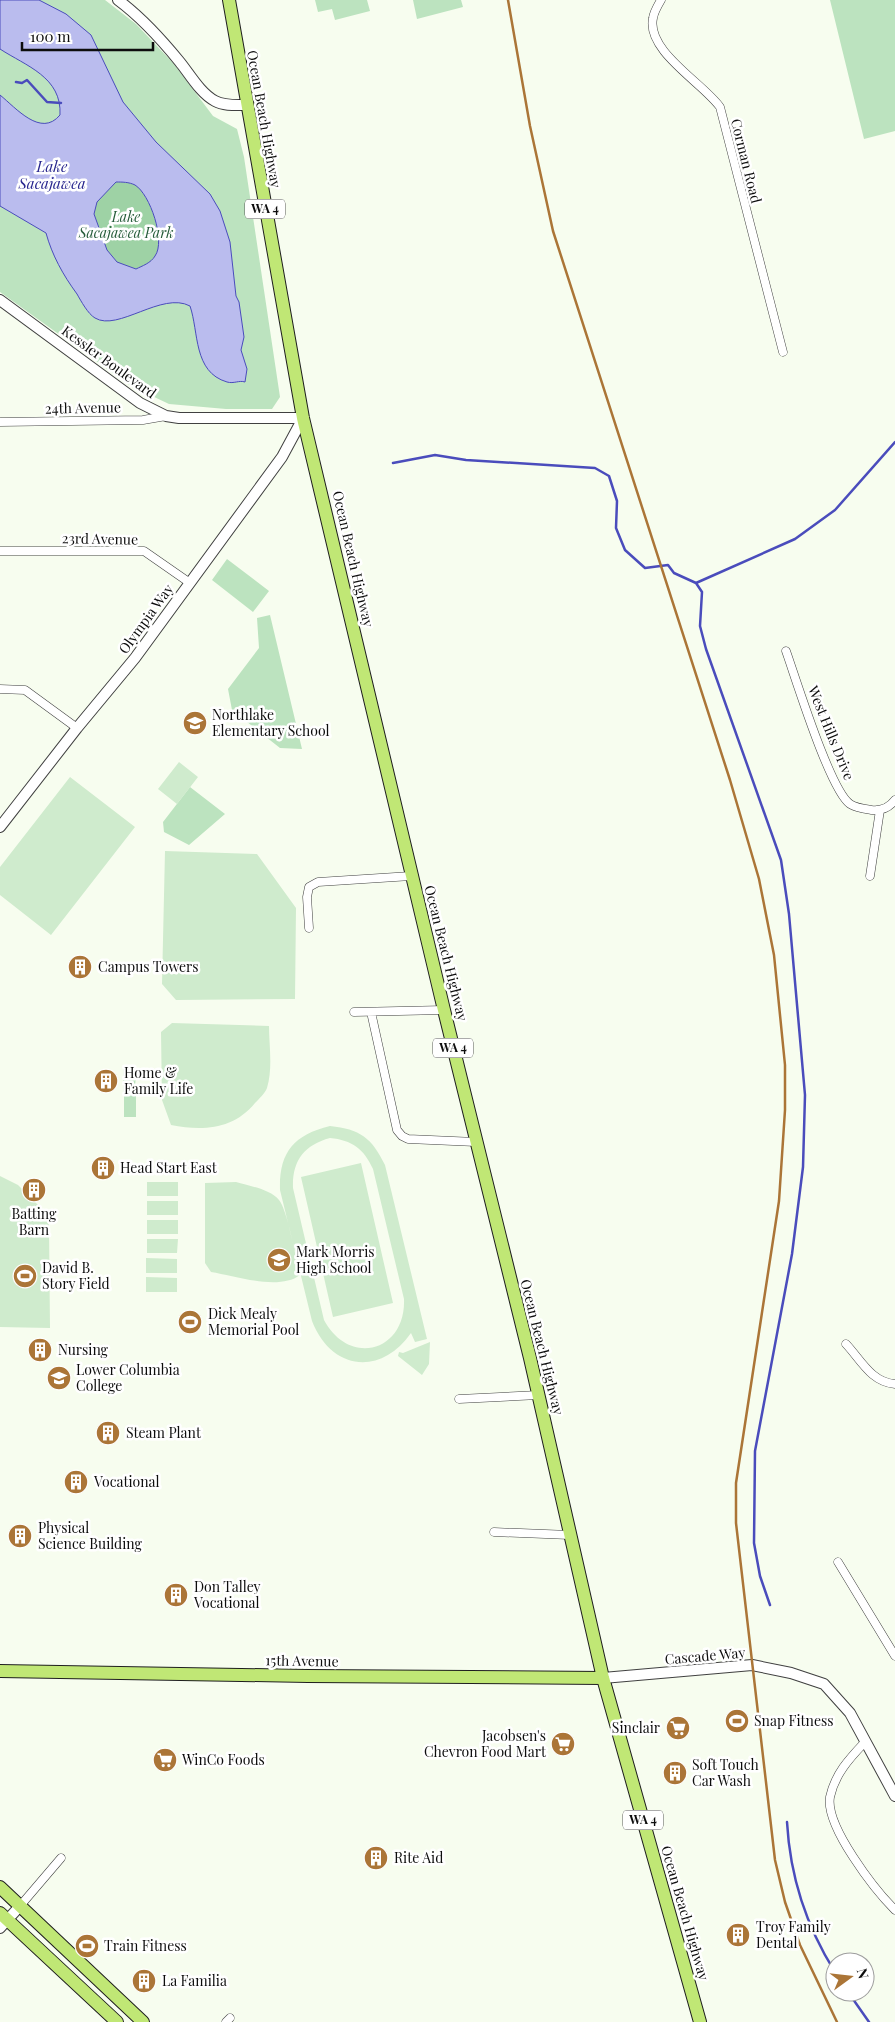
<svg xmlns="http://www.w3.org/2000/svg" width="895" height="2022" font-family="'Playfair Display',serif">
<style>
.green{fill:#bce3bf}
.forest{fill:#9ed2a5}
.pitch{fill:#cfebcd;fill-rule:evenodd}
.water{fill:#babcee;stroke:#4a4cbc;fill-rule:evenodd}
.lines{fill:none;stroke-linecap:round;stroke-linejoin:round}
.stream{stroke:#4a4cbc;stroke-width:2.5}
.minor-casing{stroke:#404040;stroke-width:9}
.tertiary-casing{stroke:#404040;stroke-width:12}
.primary-casing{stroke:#1e1e1e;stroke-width:14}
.minor{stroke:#fff;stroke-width:8}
.tertiary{stroke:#fff;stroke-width:10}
.primary{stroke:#c0e775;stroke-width:12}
.rail{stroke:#ab7537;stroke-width:2.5}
.labels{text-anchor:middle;stroke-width:5;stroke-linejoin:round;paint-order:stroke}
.shield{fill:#fff;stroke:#565656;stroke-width:1}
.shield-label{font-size:12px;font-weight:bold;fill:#0d0d0d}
.street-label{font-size:14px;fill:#0d0d0d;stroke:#fff}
.park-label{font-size:14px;font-style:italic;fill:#265c3a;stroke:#fff}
.poi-label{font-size:14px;fill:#0d0d0d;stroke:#fff;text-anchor:start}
.water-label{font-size:15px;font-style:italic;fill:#28268e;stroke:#fff}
</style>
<rect width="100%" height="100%" fill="#f7fdef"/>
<!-- green -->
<path class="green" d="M 0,0 L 105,0 L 136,24 L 174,64 L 213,116 L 237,129 L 244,157 L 280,397 L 272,409 L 226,409 L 169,404 L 131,386 L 0,292 Z
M 315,0 L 367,0 L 370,11 L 335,20 L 332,9 L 318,12 Z
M 413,0 L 461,0 L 463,7 L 417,19 Z
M 830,0 L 895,0 L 895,131 L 864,139 Z
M 227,559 L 269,591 L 253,612 L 212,580 Z
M 270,615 L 302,749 L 280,748 L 232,710 L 228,689 L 259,648 L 257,618 Z
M 190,787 L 225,814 L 189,845 L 164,832 L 163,822 Z
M 123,1066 L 136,1066 L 135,1092 L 123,1092 Z
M 124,1094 L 136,1094 L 136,1117 L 124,1117 Z"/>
<!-- forest -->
<path class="forest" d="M 116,182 C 122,182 129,182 135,185 C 150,194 166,242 155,256 C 151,263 142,266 136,269 L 117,262 L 107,250 L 94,214 L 97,202 Z"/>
<!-- pitch -->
<path class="pitch" d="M 179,762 L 198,777 L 177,804 L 158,789 Z
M 70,777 L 135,827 L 51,935 L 0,895 L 0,867 Z
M 165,851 L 257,854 L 296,908 L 295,999 L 176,1000 L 162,984 Z
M 172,1023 L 269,1026 C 269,1045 273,1068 267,1088 C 265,1093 259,1099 255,1103 C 233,1130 202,1131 171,1125 L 162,1100 L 161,1032 Z
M 330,1126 C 360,1129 372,1138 385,1165 L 427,1339 L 415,1342 L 411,1333 C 380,1377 331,1370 312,1321 L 280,1190 C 279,1153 293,1135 330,1126 ZM 330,1138 C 352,1140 364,1149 373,1169 L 404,1299 C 406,1352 349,1367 324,1320 L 293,1188 C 292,1161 304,1145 330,1138 Z
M 361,1163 L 393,1303 L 333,1317 L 301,1177 Z
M 0,1176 L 18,1185 L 39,1206 L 49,1225 L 50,1328 L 0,1327 Z
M 147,1182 L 178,1182 L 178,1196 L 147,1196 Z
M 236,1182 C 249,1186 270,1189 279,1200 C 288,1211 296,1260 300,1275 C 279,1291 236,1276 211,1272 L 205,1263 L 205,1183 Z
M 147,1201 L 178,1201 L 178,1215 L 147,1215 Z
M 147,1220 L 178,1220 L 178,1234 L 147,1234 Z
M 147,1239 L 178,1239 L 177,1253 L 147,1253 Z
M 146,1258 L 177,1259 L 177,1273 L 146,1273 Z
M 146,1277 L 177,1278 L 177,1292 L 146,1292 Z
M 430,1342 L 429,1364 L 422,1375 L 398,1356 L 399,1352 L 403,1353 Z"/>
<!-- water -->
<path class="water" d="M 0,0 L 39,0 L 66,14 L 91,35 L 123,102 L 156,142 L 210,194 L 220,211 L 230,242 L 236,296 L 239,302 L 244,337 L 241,350 L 247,369 L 245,382 C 239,380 234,384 227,382 C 193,372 199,332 190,306 C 162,291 118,332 95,318 C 88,314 81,301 77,294 C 63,275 52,255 46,233 L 0,206 L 0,95 C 16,108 41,138 60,115 C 62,77 26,66 0,49 ZM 116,182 C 122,182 129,182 135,185 C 150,194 166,241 155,256 C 151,263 142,266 136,269 L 117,262 L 107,250 L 94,214 L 97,202 Z"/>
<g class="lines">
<!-- stream -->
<path class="stream" d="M 16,82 L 22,83 L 27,80 L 47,102 L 61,103
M 393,463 L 435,455 L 466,460 L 595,468 L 609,476 L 617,501 L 616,528 L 625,550 L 645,568 L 668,565 L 674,573 L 696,583 L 702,592 L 700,626 L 706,649 L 781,860 L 789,914 L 805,1095 L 803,1167 L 792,1254 L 755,1451 L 754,1543 L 760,1576 L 770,1605
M 696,583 L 795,539 L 835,510 L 895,442
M 787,1822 C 790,1876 806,1926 835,1972
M 848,1992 L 869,2022"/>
<!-- minor casing -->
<g class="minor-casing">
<path id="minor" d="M 661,0 C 658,5 654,12 653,18 C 646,51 703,83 720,107 L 783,352
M 0,422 L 143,420 L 166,416
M 0,551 L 144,551 L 190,583
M 786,651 C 796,679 830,790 850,804 C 856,808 865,809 872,810 C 882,811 889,808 895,800
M 0,689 L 25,690 L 77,728
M 870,876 L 880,810
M 309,928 L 307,897 L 309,887 L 318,882 L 411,876
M 354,1012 L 444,1010
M 371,1012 L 397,1130 L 402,1136 L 408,1139 L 476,1142
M 846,1344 C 861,1360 871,1382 895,1384
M 459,1399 L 539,1395
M 494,1532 L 570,1535
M 838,1562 L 895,1656
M 864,1743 C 849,1759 835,1774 830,1797 C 825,1826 875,1890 895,1910
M 20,1906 L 61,1858
M 226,2022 L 230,2018"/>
</g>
<!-- tertiary casing -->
<g class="tertiary-casing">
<path id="tertiary" d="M 118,0 C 141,17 161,39 179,61 C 189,73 200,93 215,101 C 224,106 236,105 246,105
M 0,300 L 140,403 L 166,416 L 179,418 L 303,418 L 282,457 L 135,658 L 77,728 L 0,827
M 603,1678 L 752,1665 L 791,1673 L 824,1684 L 850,1713 L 895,1796
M 0,1928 L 20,1906"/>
</g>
<!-- primary casing -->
<g class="primary-casing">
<path id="primary" d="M 229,0 L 303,418 L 444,1010 L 530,1358 L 603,1678 L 700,2022
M 0,1671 L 308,1676 L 603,1678
M 0,1887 L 143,2022
M 0,1913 L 117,2022"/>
</g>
<!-- minor -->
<use href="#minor" class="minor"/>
<!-- tertiary -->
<use href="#tertiary" class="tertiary"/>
<!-- primary -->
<use href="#primary" class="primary"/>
<!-- rail -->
<path class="rail" d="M 508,0 L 530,126 L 553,231 L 730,780 L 759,879 L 774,955 L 785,1065 L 785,1110 L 779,1201 L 736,1483 L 736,1523 L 775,1860 L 785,1902 L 800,1945 L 837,2022"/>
</g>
<!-- icons -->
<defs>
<g id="school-disc" transform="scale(1.25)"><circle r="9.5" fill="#ab7537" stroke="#fff"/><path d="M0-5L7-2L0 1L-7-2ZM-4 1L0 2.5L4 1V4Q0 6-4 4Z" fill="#fff"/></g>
<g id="building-disc" transform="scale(1.25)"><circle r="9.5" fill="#ab7537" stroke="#fff"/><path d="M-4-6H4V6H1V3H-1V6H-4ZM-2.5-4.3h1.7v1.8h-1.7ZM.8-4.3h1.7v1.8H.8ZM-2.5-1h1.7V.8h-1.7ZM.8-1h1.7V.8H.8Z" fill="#fff"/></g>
<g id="stadium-disc" transform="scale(1.25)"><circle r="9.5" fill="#ab7537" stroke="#fff"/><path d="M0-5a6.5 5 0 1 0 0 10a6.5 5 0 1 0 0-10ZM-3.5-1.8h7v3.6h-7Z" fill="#fff"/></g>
<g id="university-disc" transform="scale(1.25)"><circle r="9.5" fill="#ab7537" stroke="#fff"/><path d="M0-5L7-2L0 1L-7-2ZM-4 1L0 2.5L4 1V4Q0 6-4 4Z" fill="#fff"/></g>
<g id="supermarket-disc" transform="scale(1.25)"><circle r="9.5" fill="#ab7537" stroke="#fff"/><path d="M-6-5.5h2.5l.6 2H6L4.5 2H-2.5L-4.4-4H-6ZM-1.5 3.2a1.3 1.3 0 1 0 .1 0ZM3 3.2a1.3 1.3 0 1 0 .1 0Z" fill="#fff"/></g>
</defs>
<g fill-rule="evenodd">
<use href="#school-disc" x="195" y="723"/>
<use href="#building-disc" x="80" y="967"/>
<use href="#building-disc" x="106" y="1081"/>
<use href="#building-disc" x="103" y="1168"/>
<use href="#building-disc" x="34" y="1190"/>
<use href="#school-disc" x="279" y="1260"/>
<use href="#stadium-disc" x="25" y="1276"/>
<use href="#stadium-disc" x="190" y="1322"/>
<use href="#building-disc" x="40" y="1350"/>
<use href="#university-disc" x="59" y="1378"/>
<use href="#building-disc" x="108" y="1433"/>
<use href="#building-disc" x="76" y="1482"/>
<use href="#building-disc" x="20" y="1536"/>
<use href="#building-disc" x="176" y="1595"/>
<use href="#stadium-disc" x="737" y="1721"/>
<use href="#supermarket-disc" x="678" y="1728"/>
<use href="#supermarket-disc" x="563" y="1744"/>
<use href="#supermarket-disc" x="165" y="1760"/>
<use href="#building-disc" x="675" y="1773"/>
<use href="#building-disc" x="376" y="1858"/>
<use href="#building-disc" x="738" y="1935"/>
<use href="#stadium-disc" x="87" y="1946"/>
<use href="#building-disc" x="144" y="1981"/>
</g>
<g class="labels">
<!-- shield labels -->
<g class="shield">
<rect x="245" y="199.5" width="40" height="19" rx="4"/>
<rect x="433" y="1038.5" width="40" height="19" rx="4"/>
<rect x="623" y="1810.5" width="40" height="19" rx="4"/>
</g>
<g class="shield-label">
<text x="265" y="213">WA 4</text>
<text x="453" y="1052">WA 4</text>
<text x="643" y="1824">WA 4</text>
</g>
<!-- street labels -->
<g class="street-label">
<text transform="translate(264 119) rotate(80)" y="5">Ocean Beach Highway</text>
<text transform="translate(746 161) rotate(76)" y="5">Corman Road</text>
<text transform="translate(109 362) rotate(36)" y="5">Kessler Boulevard</text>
<text transform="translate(83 408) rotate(-1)" y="5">24th Avenue</text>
<text transform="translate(100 539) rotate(1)" y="5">23rd Avenue</text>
<text transform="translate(353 559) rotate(77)" y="5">Ocean Beach Highway</text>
<text transform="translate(146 619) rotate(-54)" y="5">Olympia Way</text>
<text transform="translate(831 733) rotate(68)" y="5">West Hills Drive</text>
<text transform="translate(446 953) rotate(76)" y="5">Ocean Beach Highway</text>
<text transform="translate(542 1347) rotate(76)" y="5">Ocean Beach Highway</text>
<text transform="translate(705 1656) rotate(-5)" y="5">Cascade Way</text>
<text transform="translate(302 1661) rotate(1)" y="5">15th Avenue</text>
<text transform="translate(685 1913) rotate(74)" y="5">Ocean Beach Highway</text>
</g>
<!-- park labels -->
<g class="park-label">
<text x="126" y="222">Lake<tspan x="126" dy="16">Sacajawea Park</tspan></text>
</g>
<!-- poi labels -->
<g class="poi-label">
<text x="212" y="720">Northlake<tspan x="212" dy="16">Elementary School</tspan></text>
<text x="98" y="972">Campus Towers</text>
<text x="124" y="1078">Home &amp;<tspan x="124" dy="16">Family Life</tspan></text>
<text x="120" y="1173">Head Start East</text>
<text x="34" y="1219" text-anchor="middle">Batting<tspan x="34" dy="16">Barn</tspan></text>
<text x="296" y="1257">Mark Morris<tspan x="296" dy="16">High School</tspan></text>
<text x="42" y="1273">David B.<tspan x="42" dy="16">Story Field</tspan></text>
<text x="208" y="1319">Dick Mealy<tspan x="208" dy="16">Memorial Pool</tspan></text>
<text x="58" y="1355">Nursing</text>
<text x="76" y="1375">Lower Columbia<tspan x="76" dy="16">College</tspan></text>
<text x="126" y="1438">Steam Plant</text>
<text x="94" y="1487">Vocational</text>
<text x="38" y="1533">Physical<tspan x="38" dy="16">Science Building</tspan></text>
<text x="194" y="1592">Don Talley<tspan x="194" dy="16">Vocational</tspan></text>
<text x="754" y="1726">Snap Fitness</text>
<text x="660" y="1733" text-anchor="end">Sinclair</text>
<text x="546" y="1741" text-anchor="end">Jacobsen's<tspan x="546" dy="16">Chevron Food Mart</tspan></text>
<text x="182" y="1765">WinCo Foods</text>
<text x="692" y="1770">Soft Touch<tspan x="692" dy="16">Car Wash</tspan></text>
<text x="394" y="1863">Rite Aid</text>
<text x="756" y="1932">Troy Family<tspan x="756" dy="16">Dental</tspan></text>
<text x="104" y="1951">Train Fitness</text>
<text x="162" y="1986">La Familia</text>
</g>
<!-- water labels -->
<g class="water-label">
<text x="52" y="172">Lake<tspan x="52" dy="17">Sacajawea</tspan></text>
</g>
</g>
<!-- north arrow -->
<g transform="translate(850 1977) rotate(75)"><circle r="24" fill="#ffffff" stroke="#9e9e9e"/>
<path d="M0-4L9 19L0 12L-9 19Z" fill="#ab7537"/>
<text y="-8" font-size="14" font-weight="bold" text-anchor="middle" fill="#0d0d0d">N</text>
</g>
<!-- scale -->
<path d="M22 42v8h131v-8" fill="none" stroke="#0d0d0d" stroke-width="2.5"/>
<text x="30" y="42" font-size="15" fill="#0d0d0d" stroke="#ffffff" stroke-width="4" paint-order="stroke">100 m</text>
</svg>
